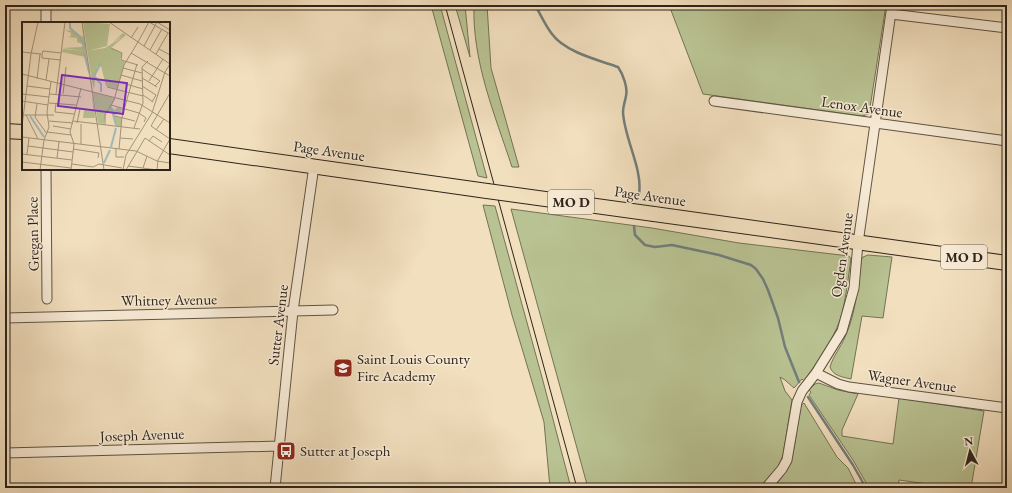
<svg xmlns="http://www.w3.org/2000/svg" width="1012" height="493" font-family="'EB Garamond',serif">
<style>
.green{fill:#b9c292;stroke:#737356}
.lines{fill:none;stroke-linecap:round;stroke-linejoin:round}
.stream{stroke:#727e7b;stroke-width:2.5}
.street-casing{stroke:#5e5343;stroke-width:11}
.primary-casing{stroke:#2d241a;stroke-width:16}
.street{stroke:#f7ead5;stroke-width:9}
.primary{stroke:#f2dfbe;stroke-width:14}
.tram{stroke:#2d241a;stroke-width:1}
.primary-bridge-casing{stroke:#2d241a;stroke-width:16;stroke-linecap:butt}
.primary-bridge{stroke:#f2dfbe;stroke-width:14}
.labels{text-anchor:middle;stroke-width:3;stroke-linejoin:round;paint-order:stroke}
.shield{fill:#f7ead5;stroke:#6a5f52;stroke-width:1}
.shield-label{font-size:14px;font-weight:bold;fill:#2d241a}
.street-label{font-size:15px;fill:#2d241a;stroke:#f7ead5}
.poi-label{font-size:15px;fill:#2d241a;stroke:#f7ead5;text-anchor:start}
.inset-river{fill:none;stroke:#a0babc;stroke-width:2}
.inset-road{fill:none;stroke:#a3947c;stroke-width:1}
.view{fill:#7b2cbf;fill-opacity:0.15;stroke:#7b2cbf;stroke-width:2}
.inset-edge{fill:none;stroke:#2d241a;stroke-width:2}
</style>
<rect width="100%" height="100%" fill="#f2dfbe"/>
<filter id="stains"><feTurbulence type="fractalNoise" baseFrequency=".005" numOctaves="4"/><feColorMatrix values="0 0 0 0 .2 0 0 0 0 .09 0 0 0 0 .02 0 0 0 .5 -.17"/></filter>
<radialGradient id="worn" r=".72"><stop offset=".6" stop-color="#630" stop-opacity="0"/><stop offset="1" stop-color="#630" stop-opacity=".3"/></radialGradient>
<!-- green -->
<path class="green" d="M 431,5 L 440,5 L 487,178 L 478,176 Z
M 455,5 L 465,5 L 470,57 Z
M 474,5 L 487,5 L 491,68 L 519,167 L 512,167 C 495,115 472,61 474,5 Z
M 669,5 L 886,5 L 869,114 L 862,116 L 703,94 Z
M 483,205 L 495,206 L 543,381 L 571,488 L 550,488 L 544,422 L 512,315 Z
M 511,209 L 652,228 L 739,243 L 849,256 L 851,259 C 848,279 846,300 840,320 C 832,342 818,361 804,381 L 802,379 L 794,388 L 785,380 L 780,377 L 785,391 L 792,400 L 783,455 L 779,465 L 759,488 L 588,488 Z
M 868,255 L 892,257 L 883,318 L 862,316 L 851,379 C 843,377 833,376 830,367 C 833,356 841,347 845,337 C 856,313 858,286 861,260 L 863,257 Z
M 819,383 L 838,390 L 858,394 L 842,430 L 842,436 L 893,444 L 899,398 L 984,411 L 971,488 L 956,488 L 899,480 L 898,488 L 869,488 L 853,460 L 809,395 L 811,392 L 809,390 L 815,384 Z
M 804,403 L 837,457 L 848,468 L 858,488 L 772,488 C 797,466 795,438 799,407 Z"/>
<g class="lines">
<!-- stream -->
<path class="stream" d="M 535,5 C 541,15 545,25 552,34 C 565,52 598,60 618,67 C 623,74 628,88 626,96 C 625,102 623,106 623,112 C 624,138 643,169 639,194
M 634,226 L 635,235 L 645,245 L 655,247 L 672,245 L 719,255 L 751,265 L 756,269 L 763,279 L 768,290 L 778,318 L 785,347 L 799,382
M 808,397 L 853,465 L 866,488"/>
<!-- street casing -->
<g class="street-casing">
<path id="street" d="M 891,14 L 1007,28
M 46,23 L 46,5
M 714,101 L 1007,141
M 46,169 L 47,299
M 5,318 L 333,310
M 816,373 L 838,384 L 849,387 L 1007,408
M 5,453 L 279,446
M 275,488 L 293,311 L 314,166
M 766,488 L 782,469 L 787,460 L 797,402 L 802,391 L 816,373 L 842,331 L 854,288 L 858,243 L 892,5"/>
</g>
<!-- primary casing -->
<g class="primary-casing">
<path id="primary" d="M 5,131 L 23,132
M 169,146 L 487,191
M 654,214 L 1007,263"/>
</g>
<!-- street -->
<use href="#street" class="street"/>
<!-- primary -->
<use href="#primary" class="primary"/>
<!-- tram -->
<path class="tram" d="M 445,5 L 577,488"/>
<!-- primary-bridge casing -->
<g class="primary-bridge-casing">
<path id="primary-bridge" d="M 487,191 L 654,214"/>
</g>
<!-- primary-bridge -->
<use href="#primary-bridge" class="primary-bridge"/>
</g>
<!-- icons -->
<defs>
<g id="school-square" transform="scale(1)"><rect x="-9" y="-9" width="18" height="18" rx="4" fill="#8f2418" stroke="#f7ead5"/><path d="M0-5L7-2L0 1L-7-2ZM-4 1L0 2.5L4 1V4Q0 6-4 4Z" fill="#fff"/></g>
<g id="bus-square" transform="scale(1)"><rect x="-9" y="-9" width="18" height="18" rx="4" fill="#8f2418" stroke="#f7ead5"/><path d="M-5-6H5V4H4V6H2V4H-2V6H-4V4H-5ZM-3.5-4V0h7V-4ZM-3.5 1.2v1.5H-2V1.2ZM2 1.2v1.5H3.5V1.2Z" fill="#fff"/></g>
</defs>
<g fill-rule="evenodd">
<use href="#school-square" x="343" y="368"/>
<use href="#bus-square" x="286" y="451"/>
</g>
<g class="labels">
<!-- shield labels -->
<g class="shield">
<rect x="548" y="190" width="46" height="24" rx="3"/>
<rect x="941" y="245" width="46" height="24" rx="3"/>
</g>
<g class="shield-label">
<text x="571" y="207">MO D</text>
<text x="964" y="262">MO D</text>
</g>
<!-- street labels -->
<g class="street-label">
<text transform="translate(862 107) rotate(8)" y="5">Lenox Avenue</text>
<text transform="translate(329 151) rotate(8)" y="5">Page Avenue</text>
<text transform="translate(650 196) rotate(8)" y="5">Page Avenue</text>
<text transform="translate(33 234) rotate(-91)" y="5">Gregan Place</text>
<text transform="translate(842 255) rotate(-82)" y="5">Ogden Avenue</text>
<text transform="translate(169 300) rotate(-1)" y="5">Whitney Avenue</text>
<text transform="translate(278 325) rotate(-83)" y="5">Sutter Avenue</text>
<text transform="translate(912 381) rotate(8)" y="5">Wagner Avenue</text>
<text transform="translate(142 435) rotate(-2)" y="5">Joseph Avenue</text>
</g>
<!-- poi labels -->
<g class="poi-label">
<text x="357" y="364">Saint Louis County<tspan x="357" dy="17">Fire Academy</tspan></text>
<text x="300" y="456">Sutter at Joseph</text>
</g>
</g>
<!-- overview -->
<g transform="translate(22 22)">
<rect width="148" height="148" fill="#f2dfbe"/>
<path d="M 47,0 L 48,0 L 49,7 L 61,15 L 60,0 L 64,29 L 40,26 L 60,25 L 60,22 L 55,20 L 55,16 L 46,15 L 49,14 L 49,11 L 43,8 L 50,9 L 47,6 ZM 61,0 L 88,2 L 85,24 L 66,29 L 83,26 L 96,18 L 100,14 L 89,22 L 101,11 L 104,13 L 89,26 L 100,31 L 98,38 L 103,40 L 95,67 L 84,64 L 79,44 L 76,44 L 74,50 L 72,67 L 70,60 ZM 41,27 L 64,29 L 70,68 L 63,35 L 40,30 ZM 70,70 L 74,101 L 73,96 L 61,96 L 62,88 L 71,89 ZM 71,70 L 93,76 L 89,85 L 93,88 L 95,85 L 100,87 L 98,92 L 94,91 L 93,94 L 100,96 L 99,104 L 94,104 L 91,90 L 84,91 L 82,102 L 76,101 Z" fill="#b9c292"/>
<path class="inset-river" d="M 48,0 L 48,6 L 57,14M 57,15 L 63,22 L 62,28M 62,31 L 67,50M 79,41 L 72,54 L 79,62 L 79,70M 89,85 L 94,103M 8,94 L 22,115M 89,125 L 94,106M 82,141 L 88,128"/>
<path class="inset-road" d="M 60,0 L 82,148M 87,0 L 148,42M 127,0 L 148,12M 135,0 L 148,8M 109,16 L 116,5M 116,20 L 127,0M 122,24 L 135,0M 89,26 L 100,31 L 99,38 L 116,43M 137,27 L 148,33M 128,28 L 140,7M 0,30 L 19,32M 109,31 L 148,54M 134,32 L 146,11M 39,38 L 20,36 L 20,32 L 21,29 L 39,31M 101,46 L 120,51M 120,47 L 138,59 L 133,64M 0,52 L 118,82 L 148,101M 99,53 L 120,59M 120,56 L 135,65M 15,57 L 18,32M 24,58 L 27,37M 127,59 L 141,37M 97,60 L 121,67M 5,64 L 28,67M 120,64 L 134,73 L 130,80M 85,65 L 121,74M 148,71 L 129,104 L 148,117M 0,72 L 27,75M 28,72 L 59,75M 34,72 L 43,0M 41,72 L 44,45M 121,73 L 131,80M 0,79 L 26,83M 27,81 L 54,83M 34,81 L 33,90 L 52,92M 15,82 L 13,95 L 25,112M 89,83 L 117,91 L 124,96 L 122,100M 0,93 L 32,93M 4,93 L 16,117M 93,94 L 113,99M 27,99 L 51,101M 51,99 L 118,107M 55,101 L 58,87M 83,103 L 83,93 L 92,78 L 102,43 L 116,20M 0,104 L 9,32 L 16,0M 31,104 L 49,107M 112,106 L 121,81 L 120,45 L 126,39M 134,108 L 142,97M 25,110 L 49,113M 0,115 L 114,129 L 135,139 L 148,141M 98,116 L 111,117M 127,119 L 131,114 L 140,120M 59,122 L 59,102M 6,124 L 51,130M 51,127 L 77,131 L 76,136M 94,127 L 94,135 L 102,135M 97,127 L 100,95 L 115,42M 0,132 L 50,138M 5,132 L 7,116M 35,136 L 37,120M 0,140 L 49,146M 50,142 L 71,145 L 77,142 L 100,146M 106,144 L 135,148M 121,146 L 125,134M 18,148 L 22,118 L 27,105 L 25,90 L 29,59M 49,148 L 52,122 L 48,110 L 59,66M 101,148 L 104,133 L 130,91 L 143,50 L 148,42M 104,148 L 123,116 L 148,133M 135,148 L 136,138 L 148,117"/>
<path class="view" d="M 40,53 L 105,61 L 101,92 L 36,84 Z"/>
<rect width="148" height="148" class="inset-edge"/>
</g>
<!-- margin -->
<rect width="1012" height="493" fill="none" stroke="#f2dfbe" stroke-width="20"/>
<rect x="6" y="6" width="1000" height="481" fill="none" stroke="#2d241a" stroke-width="2"/>
<rect x="10" y="10" width="992" height="473" fill="none" stroke="#2d241a"/>
<!-- north arrow -->
<g transform="translate(970 451) rotate(353)" stroke="#f7ead5" stroke-width="3" paint-order="stroke">
<path d="M0-3L7 15L0 10L-7 15Z" fill="#2d241a"/>
<text y="-6" font-size="11" font-weight="bold" text-anchor="middle" fill="#2d241a">N</text>
</g>
<rect width="100%" height="100%" filter="url(#stains)"/>
<rect width="100%" height="100%" fill="url(#worn)"/>
</svg>
